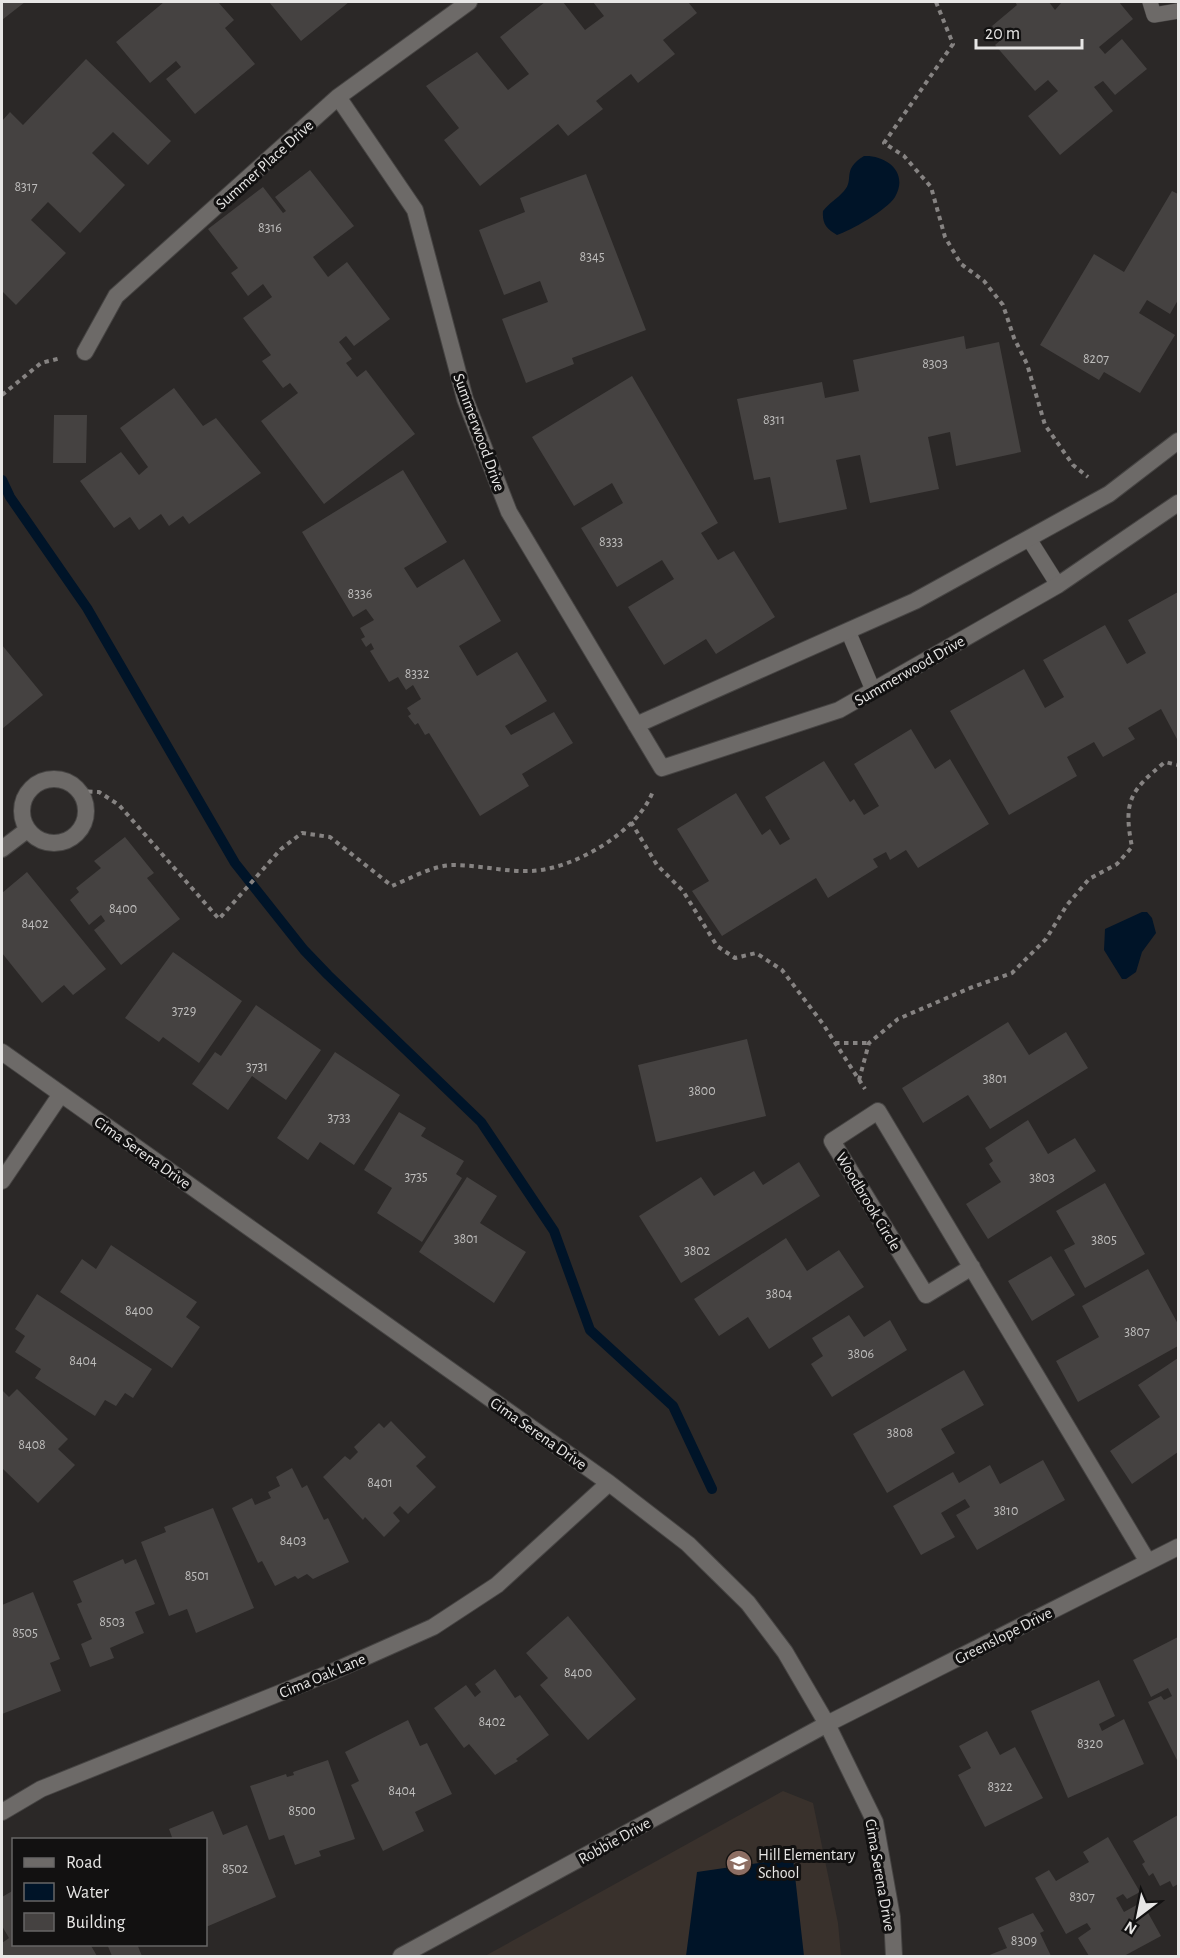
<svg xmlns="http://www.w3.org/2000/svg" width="1180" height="1958" font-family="'Alegreya Sans',sans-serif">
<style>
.built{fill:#39312c}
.water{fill:#001428}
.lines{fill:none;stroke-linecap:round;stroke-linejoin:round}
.stream{stroke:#001428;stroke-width:10}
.building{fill:#454241}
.service-casing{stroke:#464443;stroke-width:16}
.minor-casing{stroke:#464443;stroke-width:18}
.path{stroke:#868382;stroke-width:4;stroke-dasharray:4.5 4.5;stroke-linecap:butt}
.service{stroke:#6d6a68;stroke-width:15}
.minor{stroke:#6d6a68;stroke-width:16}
.labels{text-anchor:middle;stroke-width:6;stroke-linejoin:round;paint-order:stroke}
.number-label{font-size:14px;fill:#bebdbc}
.street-label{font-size:16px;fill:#e7e6e5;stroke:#121111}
.poi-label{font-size:16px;fill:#e7e6e5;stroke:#121111;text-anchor:start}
</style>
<rect width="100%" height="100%" fill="#2b2827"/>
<!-- built -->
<path class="built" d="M 783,1791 L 813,1803 L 838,1923 L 841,1956 L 485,1956 Z"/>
<!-- water -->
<path class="water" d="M 864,156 C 887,155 909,173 895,197 C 887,210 850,231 837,235 C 826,229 822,223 823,211 C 829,203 837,199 844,191 C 855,179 841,170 864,156 Z
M 1142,912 L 1147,912 L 1152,918 L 1156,933 L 1142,952 L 1136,972 L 1126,979 L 1122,979 L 1104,950 L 1105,929 Z
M 793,1858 L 804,1956 L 686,1956 L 697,1872 Z"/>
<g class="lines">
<!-- stream -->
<path class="stream" d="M 2,480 L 10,497 L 87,608 L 235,863 L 304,950 L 328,975 L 481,1122 L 554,1231 L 590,1330 L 673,1406 L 712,1489"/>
</g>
<!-- building -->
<path class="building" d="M 2,2 L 25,2 L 2,20 Z
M 164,2 L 218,2 L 234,20 L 225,28 L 255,64 L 195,114 L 166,79 L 181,67 L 176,61 L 150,83 L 116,42 Z
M 269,2 L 349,2 L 301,41 Z
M 545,2 L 563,2 L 585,30 L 604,16 L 593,2 L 688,2 L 697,13 L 663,40 L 675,54 L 638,83 L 631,74 L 596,101 L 603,109 L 568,136 L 558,124 L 480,186 L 444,140 L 459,128 L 426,86 L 477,52 L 508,90 L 529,74 L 500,37 Z
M 1015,2 L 1049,2 L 1055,10 L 1062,2 L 1119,2 L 1133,19 L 1099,47 L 1105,54 L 1122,39 L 1147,69 L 1115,95 L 1103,81 L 1094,87 L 1113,111 L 1060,155 L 1028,116 L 1058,91 L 1048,80 L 1035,91 L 995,45 L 1002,39 L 992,26 L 1017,5 Z
M 86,59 L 171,141 L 148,165 L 113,132 L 92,153 L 125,185 L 80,233 L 48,202 L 31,220 L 66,253 L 16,305 L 2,291 L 2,121 L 10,112 L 23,125 Z
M 310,170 L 354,226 L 313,257 L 328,277 L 347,262 L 390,319 L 354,346 L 346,336 L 339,342 L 352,359 L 346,363 L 357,377 L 366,370 L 415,434 L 324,504 L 261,421 L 298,393 L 290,383 L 283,388 L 262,361 L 271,355 L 243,318 L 272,297 L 263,284 L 248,296 L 231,273 L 238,268 L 208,229 L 263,187 L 283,213 L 286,211 L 275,197 Z
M 586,174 L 646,330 L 572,358 L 574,364 L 526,383 L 502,319 L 548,302 L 540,281 L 504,295 L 479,230 L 525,212 L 520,198 Z
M 1172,191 L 1178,194 L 1178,300 L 1170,314 L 1147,300 L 1139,313 L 1175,335 L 1140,393 L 1104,372 L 1099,380 L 1040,345 L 1094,254 L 1124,272 Z
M 964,336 L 966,349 L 999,342 L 1021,452 L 956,466 L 950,432 L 928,437 L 939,489 L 870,503 L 860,455 L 836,460 L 847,509 L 779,523 L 770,477 L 754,480 L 737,399 L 822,382 L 825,398 L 859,391 L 853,360 Z
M 632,376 L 718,523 L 701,533 L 718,560 L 734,551 L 775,617 L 716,654 L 706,639 L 664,665 L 628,607 L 674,579 L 662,560 L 617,587 L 581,528 L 623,503 L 612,483 L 574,506 L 532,437 Z
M 174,388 L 203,426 L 216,418 L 261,473 L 189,524 L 183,516 L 169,526 L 161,514 L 139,530 L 130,517 L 114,528 L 80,481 L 121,452 L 139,475 L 148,467 L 120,428 Z
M 54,415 L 87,415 L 86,463 L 53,463 Z
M 403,470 L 447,542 L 404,568 L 417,588 L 464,559 L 501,621 L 459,646 L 477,676 L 517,652 L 547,701 L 505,726 L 511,735 L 554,712 L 573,743 L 522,774 L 529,786 L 480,816 L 429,733 L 425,735 L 418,723 L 415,725 L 408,716 L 411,714 L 407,708 L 421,699 L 413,685 L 406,690 L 398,677 L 389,682 L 370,651 L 374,649 L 371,643 L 366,647 L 361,639 L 365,637 L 360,628 L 374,620 L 366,609 L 353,617 L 302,532 Z
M 1178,592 L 1178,741 L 1161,709 L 1128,728 L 1135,739 L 1103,757 L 1094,742 L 1067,757 L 1077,776 L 1009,815 L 950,711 L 1024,669 L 1045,708 L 1064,697 L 1043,660 L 1105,625 L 1127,664 L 1146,653 L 1128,620 Z
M 2,645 L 43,695 L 2,729 Z
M 911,729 L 935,769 L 950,759 L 989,824 L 918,868 L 906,850 L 890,860 L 886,852 L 873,859 L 878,867 L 828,898 L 816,878 L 722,936 L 692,891 L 709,881 L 677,829 L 736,793 L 762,835 L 770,829 L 780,845 L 790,839 L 765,797 L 824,761 L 850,802 L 854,799 L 864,815 L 879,806 L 854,764 Z
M 125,837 L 154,873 L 147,878 L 180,919 L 121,965 L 94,930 L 105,921 L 101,915 L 89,925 L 70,900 L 79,892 L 76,888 L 101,868 L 94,861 Z
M 27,872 L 106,969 L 73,995 L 64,985 L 42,1003 L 2,953 L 2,893 Z
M 173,952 L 242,1001 L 199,1063 L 163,1037 L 159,1042 L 125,1018 Z
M 256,1005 L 321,1050 L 286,1100 L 252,1076 L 228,1110 L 192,1084 L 215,1052 L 221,1056 Z
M 1008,1022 L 1029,1055 L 1066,1032 L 1088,1068 L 990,1129 L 968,1095 L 923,1123 L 902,1088 Z
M 747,1039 L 766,1116 L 656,1142 L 638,1065 Z
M 335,1052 L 400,1095 L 354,1165 L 320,1142 L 308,1160 L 277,1138 Z
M 399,1112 L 426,1128 L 421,1136 L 464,1161 L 456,1174 L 462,1178 L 422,1242 L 377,1213 L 392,1188 L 364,1170 Z
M 1028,1120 L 1048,1154 L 1075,1138 L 1096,1171 L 988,1239 L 966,1204 L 1001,1182 L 989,1164 L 993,1161 L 985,1148 Z
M 799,1162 L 820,1196 L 681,1283 L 639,1216 L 701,1177 L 714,1196 L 754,1171 L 763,1185 Z
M 467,1177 L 497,1196 L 480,1223 L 526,1252 L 494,1303 L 419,1252 Z
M 1105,1183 L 1145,1254 L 1085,1288 L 1064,1250 L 1075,1244 L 1056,1211 Z
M 786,1238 L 807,1271 L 839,1250 L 864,1287 L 769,1349 L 748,1317 L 719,1336 L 694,1299 Z
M 111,1245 L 197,1302 L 186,1317 L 200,1327 L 172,1368 L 60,1292 L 82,1259 L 96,1269 Z
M 1051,1256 L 1075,1295 L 1032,1321 L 1008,1281 Z
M 1148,1269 L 1178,1324 L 1178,1346 L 1078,1402 L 1056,1361 L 1099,1337 L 1082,1306 Z
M 37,1294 L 152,1369 L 133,1398 L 125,1393 L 116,1406 L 105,1400 L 95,1416 L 35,1378 L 41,1369 L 15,1352 L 25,1336 L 15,1329 Z
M 849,1315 L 864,1337 L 890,1320 L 907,1350 L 832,1397 L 811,1364 L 823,1356 L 812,1338 Z
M 1178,1358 L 1178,1452 L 1132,1484 L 1110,1451 L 1160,1417 L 1138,1385 Z
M 964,1370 L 984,1405 L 941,1429 L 955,1453 L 887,1493 L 853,1434 Z
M 17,1389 L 68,1439 L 58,1449 L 75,1465 L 38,1503 L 2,1468 L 2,1390 L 9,1397 Z
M 391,1421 L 426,1457 L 416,1466 L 436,1487 L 408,1514 L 400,1506 L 393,1513 L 400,1521 L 384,1537 L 365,1517 L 363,1520 L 323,1477 L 345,1456 L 350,1460 L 358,1452 L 354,1447 L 379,1423 L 384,1428 Z
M 1043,1460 L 1065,1500 L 977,1550 L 956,1515 L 970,1507 L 965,1499 L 941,1513 L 955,1537 L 921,1555 L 893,1506 L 953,1472 L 959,1483 L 990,1465 L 1000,1484 Z
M 292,1468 L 302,1488 L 307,1485 L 324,1520 L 328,1518 L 349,1562 L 313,1579 L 307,1574 L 298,1579 L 295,1576 L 275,1586 L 262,1561 L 258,1563 L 232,1508 L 252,1498 L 255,1505 L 271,1498 L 268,1492 L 280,1486 L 276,1477 Z
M 213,1508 L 254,1608 L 196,1633 L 187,1609 L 169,1616 L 141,1542 L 166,1532 L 164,1527 Z
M 123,1559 L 125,1564 L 136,1559 L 155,1604 L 135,1612 L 144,1633 L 110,1648 L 114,1658 L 90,1667 L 81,1644 L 92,1639 L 77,1604 L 82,1602 L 73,1581 Z
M 33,1592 L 60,1659 L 50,1663 L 61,1691 L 2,1714 L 2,1605 Z
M 568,1616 L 636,1699 L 588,1740 L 540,1685 L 548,1678 L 526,1653 Z
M 1178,1637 L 1178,1759 L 1177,1760 L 1148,1702 L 1161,1696 L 1164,1700 L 1172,1696 L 1168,1688 L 1151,1697 L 1133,1660 Z
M 495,1669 L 515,1698 L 520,1695 L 549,1735 L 516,1759 L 518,1761 L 495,1775 L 469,1744 L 464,1748 L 434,1708 L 466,1685 L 475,1697 L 481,1692 L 475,1684 Z
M 1099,1680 L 1115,1716 L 1099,1724 L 1102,1731 L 1124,1719 L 1144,1764 L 1068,1798 L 1031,1711 Z
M 408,1720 L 420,1746 L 427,1743 L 452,1794 L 415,1812 L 424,1831 L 383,1851 L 351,1785 L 359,1781 L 345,1752 Z
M 987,1731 L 1000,1755 L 1015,1747 L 1043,1798 L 985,1827 L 958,1775 L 971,1768 L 959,1746 Z
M 328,1760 L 355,1839 L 319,1851 L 321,1856 L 295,1865 L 284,1835 L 269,1840 L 250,1786 L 286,1774 L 287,1777 L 294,1775 L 293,1772 Z
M 213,1811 L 223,1835 L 247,1825 L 276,1897 L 206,1927 L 206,1840 L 173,1840 L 169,1829 Z
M 1178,1815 L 1178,1884 L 1173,1887 L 1170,1881 L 1160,1886 L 1153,1873 L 1149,1876 L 1142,1864 L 1145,1862 L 1133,1841 Z
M 1108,1837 L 1140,1892 L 1127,1899 L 1123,1894 L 1116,1898 L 1124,1912 L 1142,1902 L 1161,1936 L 1124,1956 L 1089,1956 L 1078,1938 L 1091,1929 L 1087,1923 L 1066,1934 L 1035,1878 L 1049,1870 L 1056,1881 L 1089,1862 L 1083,1852 Z
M 14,1890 L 14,1944 L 90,1944 L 97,1956 L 2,1956 L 2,1943 L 9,1938 L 2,1926 L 2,1897 Z
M 1033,1913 L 1044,1931 L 1040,1933 L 1051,1956 L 987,1956 L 1007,1948 L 998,1928 Z
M 107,1944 L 137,1944 L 142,1956 L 112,1956 Z"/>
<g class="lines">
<!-- service casing -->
<g class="service-casing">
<path id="service" d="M 1150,2 L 1154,15 L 1178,11
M 1029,539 L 1058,585
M 848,631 L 873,690"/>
</g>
<!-- minor casing -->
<g class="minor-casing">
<path id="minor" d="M 338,97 L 415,210 L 465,399 L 509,512 L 662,768 L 839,710 L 1058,585 L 1178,503
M 85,352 L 116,296 L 338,97 L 469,2
M 636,725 L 915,601 L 1109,494 L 1178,441
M22 811a32 32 0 1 1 64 0a32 32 0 1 1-64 0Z
M 2,849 L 27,830
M 2,1052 L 609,1483 L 688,1544 L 748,1603 L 785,1652 L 827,1724 L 875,1822 L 892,1917 L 894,1956
M 2,1181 L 61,1094
M 972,1267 L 926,1295 L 832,1141 L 878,1111 L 1148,1562
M 2,1812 L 41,1789 L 332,1672 L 433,1627 L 497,1585 L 609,1483
M 401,1956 L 827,1724 L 1178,1547"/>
</g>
<!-- path -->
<path class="path" d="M 936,2 L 953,44 L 884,143 L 904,156 L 931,187 L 945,237 L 961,264 L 984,281 L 1003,305 L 1014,338 L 1027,364 L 1045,425 L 1073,465 L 1088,477
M 2,395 L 41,363 L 61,358
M 79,791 L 99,792 L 119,805 L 219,919 L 281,849 L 302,833 L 330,837 L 392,886 C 409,879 434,865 453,865 C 479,865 505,872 531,871 C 574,869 638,832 653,791
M 631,822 L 657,865 L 683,891 L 717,946 L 735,958 L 756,953 L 782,970 L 823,1024 L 865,1089
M 835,1043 L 869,1043
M 859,1080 L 869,1043 L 898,1019 L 970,988 L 1012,973 L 1046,939 L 1067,905 L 1089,879 L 1117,864 L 1132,847 C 1123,801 1130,791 1165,762 L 1178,765"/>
<!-- service -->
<use href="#service" class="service"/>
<!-- minor -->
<use href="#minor" class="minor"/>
</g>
<!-- icons -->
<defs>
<g id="school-disc" transform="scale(1.35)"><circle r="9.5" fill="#8d6e63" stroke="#121111"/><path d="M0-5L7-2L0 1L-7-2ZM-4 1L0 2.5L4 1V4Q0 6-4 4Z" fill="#fff"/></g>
</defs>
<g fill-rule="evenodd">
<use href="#school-disc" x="739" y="1863"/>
</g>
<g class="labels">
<!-- number labels -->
<g class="number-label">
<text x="26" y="191">8317</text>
<text x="270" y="232">8316</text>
<text x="592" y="261">8345</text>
<text x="1096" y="363">8207</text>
<text x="935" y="368">8303</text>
<text x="774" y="424">8311</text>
<text x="611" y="546">8333</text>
<text x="360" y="598">8336</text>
<text x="417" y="678">8332</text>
<text x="123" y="913">8400</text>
<text x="35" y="928">8402</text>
<text x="184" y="1015">3729</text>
<text x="257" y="1071">3731</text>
<text x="995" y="1083">3801</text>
<text x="702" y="1095">3800</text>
<text x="339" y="1122">3733</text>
<text x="416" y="1181">3735</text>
<text x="1042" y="1182">3803</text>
<text x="466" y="1243">3801</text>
<text x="1104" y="1244">3805</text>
<text x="697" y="1255">3802</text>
<text x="779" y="1298">3804</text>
<text x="139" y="1315">8400</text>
<text x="1137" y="1336">3807</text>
<text x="861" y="1358">3806</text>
<text x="83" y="1365">8404</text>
<text x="900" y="1437">3808</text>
<text x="32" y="1449">8408</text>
<text x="380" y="1487">8401</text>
<text x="1006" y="1515">3810</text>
<text x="293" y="1545">8403</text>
<text x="197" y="1580">8501</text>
<text x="112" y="1626">8503</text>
<text x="25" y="1637">8505</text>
<text x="578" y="1677">8400</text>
<text x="492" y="1726">8402</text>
<text x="1090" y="1748">8320</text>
<text x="1000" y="1791">8322</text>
<text x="402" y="1795">8404</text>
<text x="302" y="1815">8500</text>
<text x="235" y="1873">8502</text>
<text x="1082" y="1901">8307</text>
<text x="1024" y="1945">8309</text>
</g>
<!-- street labels -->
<g class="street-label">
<text transform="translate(264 164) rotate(-42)" y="6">Summer Place Drive</text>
<text transform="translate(480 432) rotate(70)" y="6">Summerwood Drive</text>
<text transform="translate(909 670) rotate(-30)" y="6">Summerwood Drive</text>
<text transform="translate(143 1152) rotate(35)" y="6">Cima Serena Drive</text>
<text transform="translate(869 1201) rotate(59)" y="6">Woodbrook Circle</text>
<text transform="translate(539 1433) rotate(35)" y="6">Cima Serena Drive</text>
<text transform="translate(1003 1635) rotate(-27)" y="6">Greenslope Drive</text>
<text transform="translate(322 1675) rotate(-23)" y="6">Cima Oak Lane</text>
<text transform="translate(614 1840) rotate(-29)" y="6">Robbie Drive</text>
<text transform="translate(881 1875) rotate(80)" y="6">Cima Serena Drive</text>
</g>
<!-- poi labels -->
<g class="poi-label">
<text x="758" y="1860">Hill Elementary<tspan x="758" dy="18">School</tspan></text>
</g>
</g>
<!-- border -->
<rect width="1180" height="1958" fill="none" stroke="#e7e6e5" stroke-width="6"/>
<!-- legend -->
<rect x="12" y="1838" width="195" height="108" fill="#121111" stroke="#676666" stroke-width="1.5"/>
<rect x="24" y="1858" width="30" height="9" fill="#6d6a68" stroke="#676666" stroke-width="1.5"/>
<text x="66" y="1868" font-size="18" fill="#e7e6e5">Road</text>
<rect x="24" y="1883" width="30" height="18" fill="#001428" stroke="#676666" stroke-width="1.5"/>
<text x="66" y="1898" font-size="18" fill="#e7e6e5">Water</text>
<rect x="24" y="1913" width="30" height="18" fill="#454241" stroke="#676666" stroke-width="1.5"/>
<text x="66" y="1928" font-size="18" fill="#e7e6e5">Building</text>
<!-- north arrow -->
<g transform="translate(1138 1916) rotate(212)" stroke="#121111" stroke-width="4.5" paint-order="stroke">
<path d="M0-4.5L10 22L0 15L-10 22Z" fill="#e7e6e5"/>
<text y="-9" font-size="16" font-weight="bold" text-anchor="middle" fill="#e7e6e5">N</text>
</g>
<!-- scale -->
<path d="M976 39v9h106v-9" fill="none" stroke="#e7e6e5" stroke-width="3"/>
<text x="985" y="39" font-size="18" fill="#e7e6e5" stroke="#121111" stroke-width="4.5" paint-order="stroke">20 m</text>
</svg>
